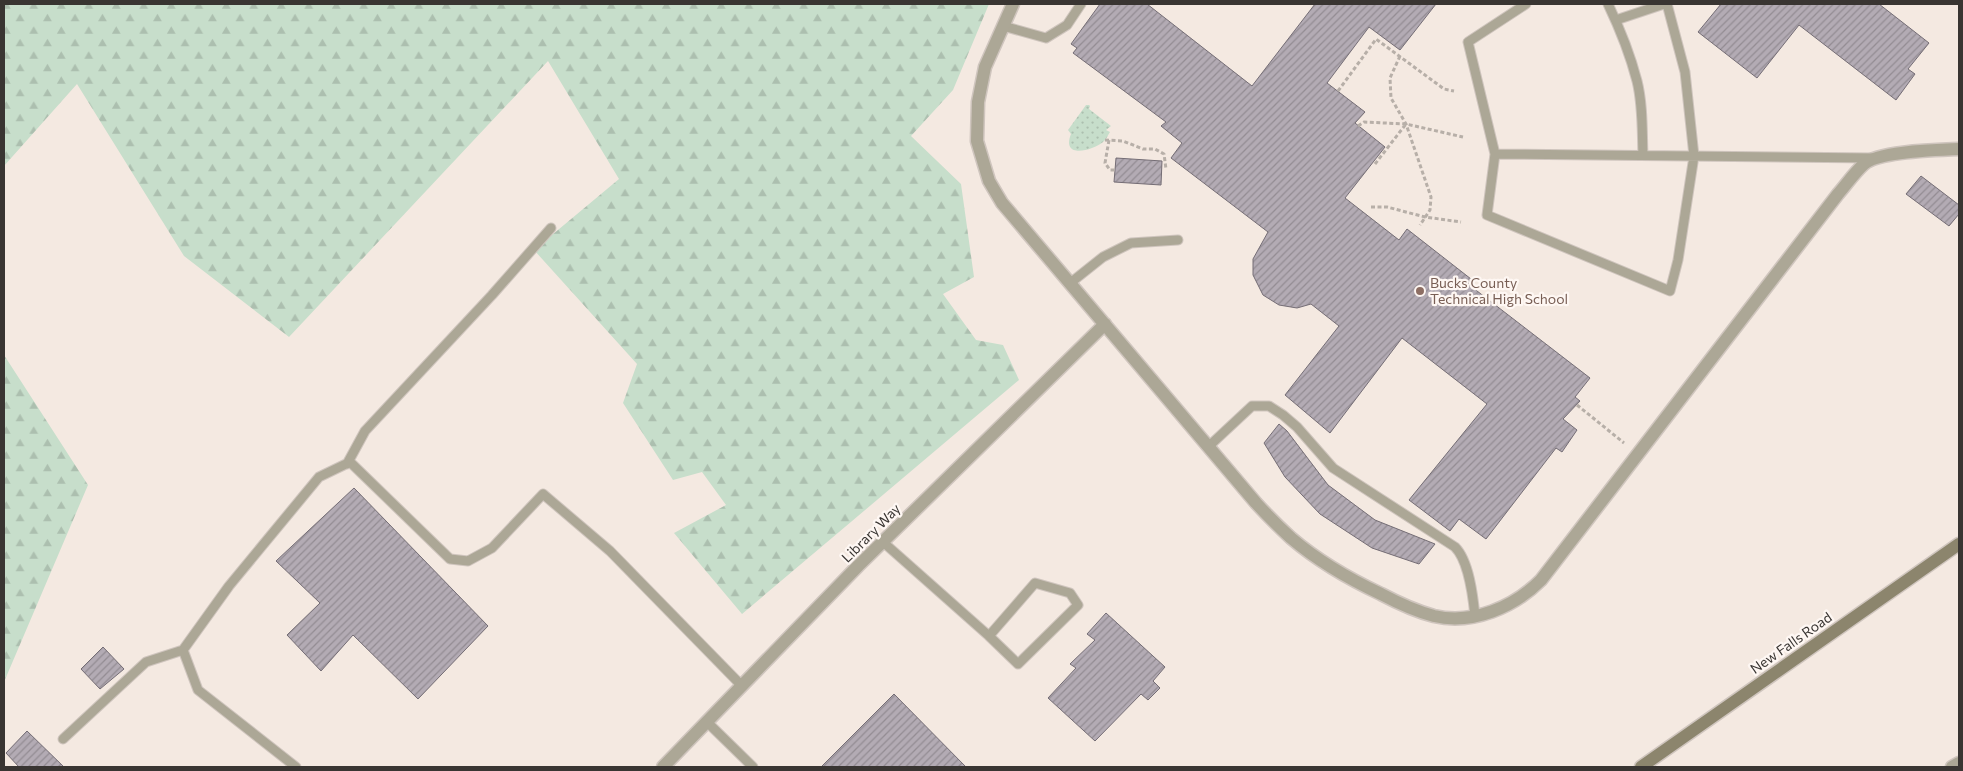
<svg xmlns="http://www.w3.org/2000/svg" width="1963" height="771" font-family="Commissioner,sans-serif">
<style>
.grass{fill:url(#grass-dots)}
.forest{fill:url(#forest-firs)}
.building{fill:url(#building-hatch);stroke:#746d75}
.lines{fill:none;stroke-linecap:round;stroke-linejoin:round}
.service-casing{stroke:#cfc5be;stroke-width:11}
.minor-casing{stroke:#cfc5be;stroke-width:15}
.secondary-casing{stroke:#cfc5be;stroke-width:15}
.path{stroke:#b7afa8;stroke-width:3;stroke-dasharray:4 2.5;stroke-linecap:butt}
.service{stroke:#aca796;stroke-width:9}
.minor{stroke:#aca796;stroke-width:12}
.secondary{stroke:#8c856d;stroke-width:12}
.education-dot{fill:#8d6e63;stroke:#fef7f3;stroke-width:2}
.labels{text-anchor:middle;stroke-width:4.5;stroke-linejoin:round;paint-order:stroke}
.education-label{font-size:14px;fill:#785e54;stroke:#fef7f3;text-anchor:start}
.street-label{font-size:14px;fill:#393532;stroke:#fef7f3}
</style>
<defs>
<pattern id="grass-dots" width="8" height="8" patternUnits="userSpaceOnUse" patternTransform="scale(1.25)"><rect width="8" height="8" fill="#c7decb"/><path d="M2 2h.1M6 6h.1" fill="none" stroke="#acbfaf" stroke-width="1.8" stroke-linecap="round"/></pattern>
<pattern id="forest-firs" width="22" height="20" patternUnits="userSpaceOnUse" patternTransform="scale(1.25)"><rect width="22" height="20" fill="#c7decb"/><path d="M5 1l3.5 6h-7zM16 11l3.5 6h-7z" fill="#acbfaf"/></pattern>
<pattern id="building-hatch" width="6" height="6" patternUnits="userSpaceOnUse" patternTransform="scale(1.25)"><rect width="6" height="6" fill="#b3abb4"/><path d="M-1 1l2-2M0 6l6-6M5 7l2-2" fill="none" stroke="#938c93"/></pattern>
</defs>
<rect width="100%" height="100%" fill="#f4e9e1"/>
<!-- grass -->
<path class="grass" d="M 1086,105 L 1089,105 L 1090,106 L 1089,109 L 1111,126 L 1106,130 L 1110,132 C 1108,135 1106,140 1103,142 C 1092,151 1061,159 1071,134 L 1068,130 Z"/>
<!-- forest -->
<path class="forest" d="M 4,4 L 989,4 L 953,90 L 911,136 L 961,184 L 974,277 L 943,294 L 976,340 L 1003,345 L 1019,380 L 742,614 L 674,533 L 726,505 L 702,472 L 673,480 L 623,403 L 637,364 L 534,250 L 619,179 L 548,61 L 289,337 L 184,256 L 77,84 L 4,166 Z
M 4,355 L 88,485 L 4,682 Z"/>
<!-- building -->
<path class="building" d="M 1100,4 L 1147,4 L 1252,86 L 1315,4 L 1436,4 L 1400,50 L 1369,27 L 1327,83 L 1365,112 L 1355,123 L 1385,147 L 1345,198 L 1399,240 L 1407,229 L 1471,279 L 1468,284 L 1590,378 L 1575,397 L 1580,401 L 1563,419 L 1577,430 L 1562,452 L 1556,448 L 1486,539 L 1459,519 L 1450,531 L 1409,500 L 1487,404 L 1402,338 L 1330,433 L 1285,395 L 1339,326 L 1311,304 L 1297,308 L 1279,305 L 1263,295 L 1253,275 L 1253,259 L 1268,232 L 1171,158 L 1182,143 L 1161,126 L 1166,122 L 1073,53 L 1077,48 L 1071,44 Z
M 1721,4 L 1879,4 L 1929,43 L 1908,69 L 1915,74 L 1896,100 L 1799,25 L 1757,78 L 1698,32 Z
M 1116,158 L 1162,161 L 1161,185 L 1114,182 Z
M 1921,176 L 1959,205 L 1959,214 L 1949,226 L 1906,194 Z
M 1279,424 L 1287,431 L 1328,485 L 1375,520 L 1435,544 L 1419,564 L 1372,548 L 1320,514 L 1285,477 L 1264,443 Z
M 354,488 L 488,626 L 418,699 L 353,635 L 321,671 L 287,635 L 320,603 L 276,561 Z
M 1106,613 L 1165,667 L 1153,681 L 1160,688 L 1148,700 L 1141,694 L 1095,741 L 1048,698 L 1076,668 L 1070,664 L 1095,640 L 1087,634 Z
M 103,647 L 124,669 L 100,689 L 81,669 Z
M 894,694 L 966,767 L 821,767 Z
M 27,731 L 64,767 L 19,767 L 6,753 Z"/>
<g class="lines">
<!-- service casing -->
<g class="service-casing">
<path id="service" d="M 1526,4 L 1468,42 L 1495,154 L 1487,215 L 1670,291 L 1678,260 L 1694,156 L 1685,72 L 1667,4
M 1608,4 C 1620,29 1630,54 1637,81 C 1643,105 1642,131 1643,155
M 1616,20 L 1664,4
M 1003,26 L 1046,38 L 1067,25 L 1081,4
M 1495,154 L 1874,158
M 1069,284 L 1103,257 L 1131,243 L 1178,240
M 1208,447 L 1252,406 L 1269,406 L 1283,415 L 1297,427 L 1333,468 L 1455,547 C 1469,561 1473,596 1475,616
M 347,464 L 365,431 L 492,295 L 551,228
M 883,542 L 989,636 L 1035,583 L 1070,593 L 1078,605 L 1018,664 L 989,636
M 707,722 L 753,767
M 63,739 L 146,662 L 183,650
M 296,767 L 198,690 L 183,650 L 229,586 L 319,477 L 350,462 L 450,559 L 468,561 L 492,548 L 543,494 L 610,551 L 742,686"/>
</g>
<!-- minor casing -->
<g class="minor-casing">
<path id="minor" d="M 1013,4 L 985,67 L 978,102 L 977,141 L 989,181 L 1002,203 L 1256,503 C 1267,515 1279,527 1291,538 C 1318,561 1349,579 1381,594 C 1398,603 1415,611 1434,616 C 1473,625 1514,607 1541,580 L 1838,194 C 1846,185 1854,173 1864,164 C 1879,151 1937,150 1959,149
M 663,767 L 858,566 L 1105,324
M 1952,767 L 1959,763"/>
</g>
<!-- secondary casing -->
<g class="secondary-casing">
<path id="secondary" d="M 1641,767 L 1959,544"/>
</g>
<!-- path -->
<path class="path" d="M 1400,56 L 1390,78 L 1391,98 L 1406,124 L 1431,197 L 1430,210 L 1420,225
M 1338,91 L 1376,39 L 1444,89 L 1454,91
M 1358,126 L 1364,122 L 1406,124 L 1463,137
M 1105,140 L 1123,141 L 1143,149 L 1155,149 L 1164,154 L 1166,169
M 1109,140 L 1105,163 L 1110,170 L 1115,170
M 1375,164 L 1406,124
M 1371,207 L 1387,207 L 1425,217 L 1461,222
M 1577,405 L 1624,443"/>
<!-- service -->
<use href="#service" class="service"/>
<!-- minor -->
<use href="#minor" class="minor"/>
<!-- secondary -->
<use href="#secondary" class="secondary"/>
</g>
<!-- markers -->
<circle class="education-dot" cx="1420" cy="291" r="5"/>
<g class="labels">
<!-- education labels -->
<g class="education-label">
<text x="1430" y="288">Bucks County<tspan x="1430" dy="16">Technical High School</tspan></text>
</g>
<!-- street labels -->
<g class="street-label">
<text transform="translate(871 533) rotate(-45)" y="5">Library Way</text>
<text transform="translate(1791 643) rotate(-35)" y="5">New Falls Road</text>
</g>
</g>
<!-- border -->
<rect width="1963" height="771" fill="none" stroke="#393532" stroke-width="10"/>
</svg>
